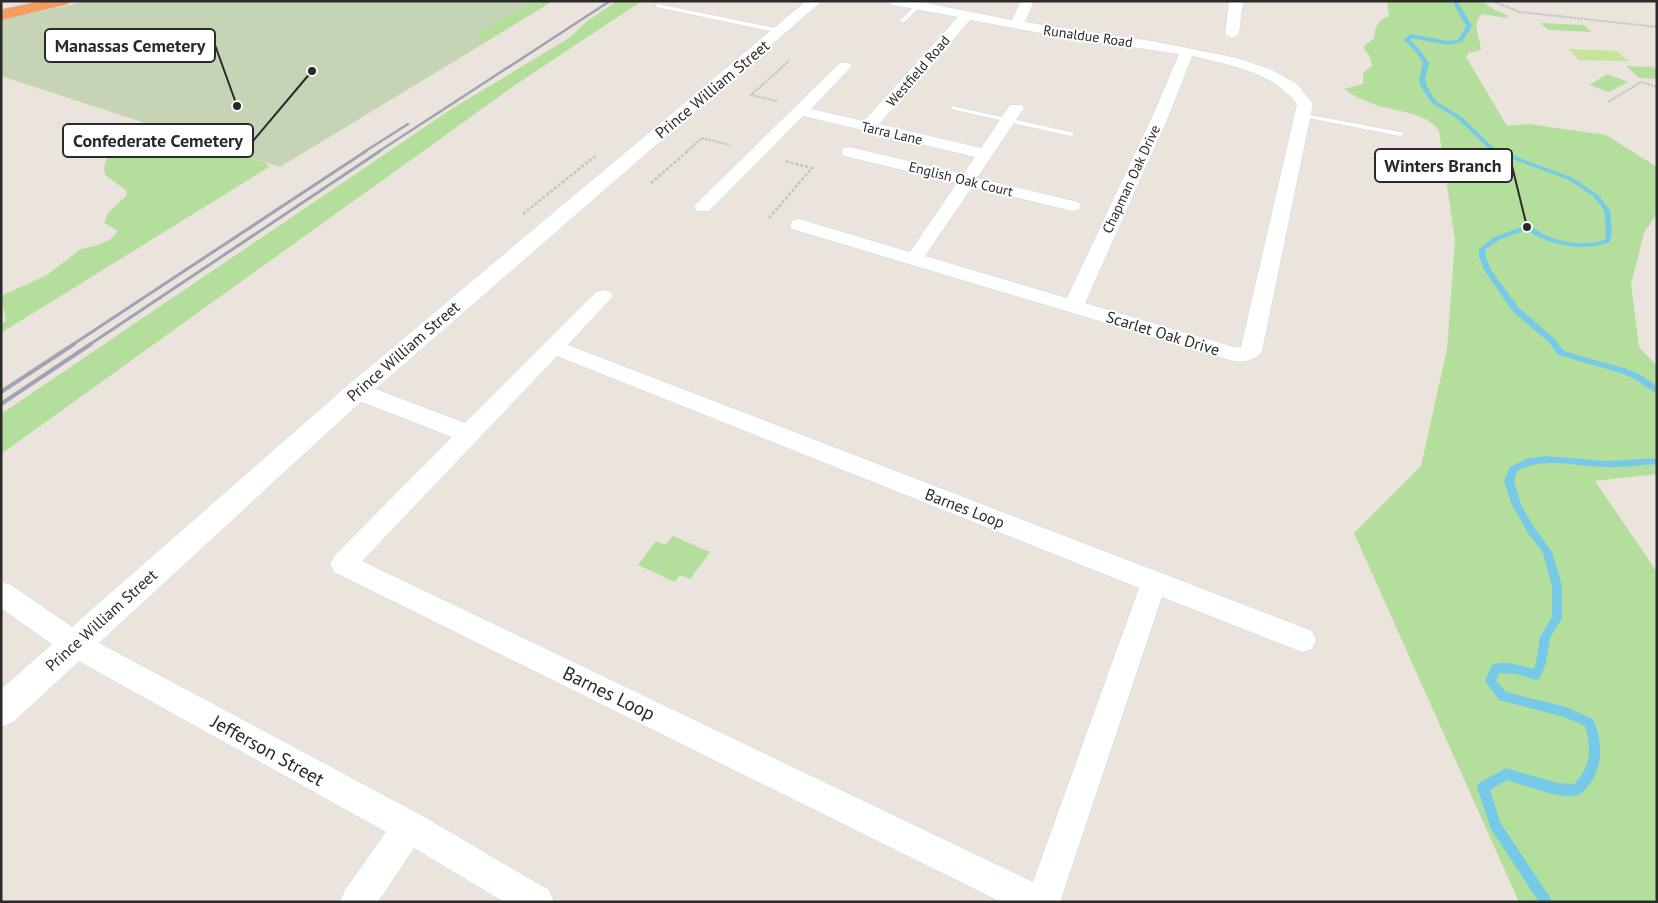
<svg xmlns="http://www.w3.org/2000/svg" width="1658" height="903" font-family="'PT Sans',sans-serif">
<style>
.green{fill:#b4de9c}
.cemetery{fill:#c4d4b5}
.pitch{fill:#c6e598}
.lines{fill:none;stroke-linecap:round;stroke-linejoin:round}
.stream{fill:#76cae7;fill-rule:evenodd}
.lane-casing{stroke:#d2d5e1;stroke-width:1}
.street-casing{stroke:#d2d5e1;stroke-width:1}
.secondary-casing{stroke:#d2d5e1;stroke-width:1}
.highway-casing{stroke:#c3c3c3;stroke-width:1}
.path-far1{stroke:#c3c3c3;stroke-width:2;stroke-dasharray:2.5 1;stroke-linecap:butt}
.path{stroke:#c3c3c3;stroke-width:2.5;stroke-dasharray:3 2;stroke-linecap:butt}
.lane{fill:#fff;fill-rule:evenodd}
.street{fill:#fff;fill-rule:evenodd}
.secondary{fill:#fff;fill-rule:evenodd}
.highway{fill:#f49d5f;fill-rule:evenodd}
.rail-far2{stroke:#a0a3b3;stroke-width:2.5}
.rail-far1{stroke:#a0a3b3;stroke-width:3}
.rail{stroke:#a0a3b3;stroke-width:4}
.labels{text-anchor:middle;stroke-width:4;stroke-linejoin:round;paint-order:stroke}
.far-street-label{font-size:14px;fill:#2a2a2a;stroke:#fff}
.street-label{font-size:16px;fill:#2a2a2a;stroke:#fff}
.near-street-label{font-size:19px;fill:#2a2a2a;stroke:#fff}
.leader{fill:none;stroke:#2a2a2a;stroke-width:2}
.callout-dot{fill:#2a2a2a;stroke:#fff;stroke-width:2}
.callout{fill:#fff;stroke:#2a2a2a;stroke-width:2}
.callout-label{font-size:18px;text-anchor:middle;font-weight:bold;fill:#2a2a2a}
</style>
<rect width="100%" height="100%" fill="#ebe4dc"/>
<!-- green -->
<path class="green" d="M 532,1 L 553,1 L 486,42 L 475,34 Z
M 617,1 L 642,1 L 518,83 L 1,454 L 1,414 L 450,110 L 569,38 L 586,22 Z
M 1387,1 L 1482,1 L 1493,9 L 1507,15 L 1507,18 L 1482,14 C 1471,24 1480,37 1481,50 L 1468,53 L 1466,57 L 1507,126 L 1528,124 L 1606,135 L 1657,167 L 1657,213 L 1644,233 L 1631,284 L 1639,347 L 1657,366 L 1657,474 L 1595,481 L 1657,572 L 1657,902 L 1519,902 L 1354,533 L 1421,466 L 1447,349 L 1455,240 L 1439,131 C 1427,112 1396,112 1376,105 C 1364,101 1354,96 1344,89 L 1363,84 L 1363,73 L 1372,66 L 1369,55 L 1363,47 L 1374,38 C 1376,25 1377,21 1389,16 Z
M 1541,23 L 1584,25 L 1591,32 L 1548,30 Z
M 1626,66 L 1653,67 L 1657,71 L 1657,79 L 1639,78 Z
M 1608,74 L 1628,82 L 1609,92 L 1589,85 Z
M 149,128 L 160,128 L 266,163 L 269,167 L 1,333 L 1,325 L 6,321 L 1,296 L 47,275 L 81,249 L 98,245 L 111,239 L 118,231 L 104,223 L 108,213 L 127,195 L 126,190 L 105,175 C 99,150 131,142 148,133 Z
M 673,536 L 710,552 L 690,579 L 680,575 L 675,582 L 638,565 L 656,541 L 665,545 Z"/>
<!-- cemetery -->
<path class="cemetery" d="M 88,1 L 532,1 L 475,34 L 486,42 L 280,167 L 1,76 L 1,20 Z"/>
<!-- pitch -->
<path class="pitch" d="M 1568,49 L 1617,51 L 1629,61 L 1579,60 Z"/>
<g class="lines">
<!-- stream -->
<path class="stream" d="M 1452,1 L 1457,1 L 1472,26 L 1462,42 L 1448,45 L 1411,38 L 1410,40 L 1419,49 L 1429,63 L 1425,79 L 1427,87 L 1436,101 L 1463,118 L 1495,149 L 1573,178 L 1598,195 L 1610,210 L 1612,231 L 1610,242 C 1582,252 1552,246 1526,230 L 1499,240 L 1485,250 L 1486,257 L 1491,270 L 1519,308 L 1554,338 L 1564,351 L 1627,369 L 1639,374 L 1657,386 L 1657,394 L 1633,378 L 1621,373 L 1558,355 L 1549,342 L 1513,312 L 1484,270 L 1479,257 L 1479,249 L 1494,237 L 1527,225 C 1533,227 1539,232 1545,235 C 1564,243 1585,246 1605,240 L 1606,231 L 1604,210 L 1594,197 L 1569,180 L 1491,151 L 1459,120 L 1432,103 L 1421,87 L 1419,79 L 1423,63 L 1415,51 L 1404,40 L 1410,34 L 1448,41 L 1458,40 L 1466,26 Z
M 1546,456 L 1606,461 L 1657,458 L 1657,464 C 1640,465 1622,468 1606,467 C 1575,467 1545,456 1517,471 L 1514,481 L 1521,505 L 1534,527 L 1552,552 L 1562,586 L 1562,618 L 1550,638 L 1546,663 L 1540,678 L 1536,680 L 1516,674 L 1499,673 L 1496,680 L 1506,692 L 1566,707 L 1593,719 C 1603,742 1604,765 1589,785 C 1585,790 1580,795 1574,796 C 1551,797 1528,786 1507,780 L 1490,790 L 1500,822 L 1553,902 L 1539,902 L 1491,829 L 1477,787 L 1479,783 L 1506,768 L 1557,783 L 1574,784 C 1591,766 1592,750 1585,726 L 1564,717 L 1499,700 L 1485,681 L 1492,665 C 1505,660 1521,666 1533,669 L 1536,663 L 1540,637 L 1552,617 L 1552,586 L 1543,553 L 1528,533 L 1512,505 L 1504,481 L 1510,467 L 1526,459 Z"/>
<!-- lane casing -->
<g class="lane-casing">
<path id="lane" d="M 658,4 L 780,29 L 783,31 L 780,33 L 656,7 L 656,5 Z
M 916,5 L 921,6 L 904,22 L 900,22 L 900,20 Z
M 952,106 L 1071,132 L 1075,134 L 1071,136 L 955,110 L 951,108 Z
M 1300,113 L 1400,132 L 1404,134 L 1400,136 L 1303,117 L 1300,117 Z"/>
</g>
<!-- street casing -->
<g class="street-casing">
<path id="street" d="M 887,1 L 916,1 L 1012,20 L 1021,1 L 1034,1 L 1025,22 L 1152,41 L 1237,58 L 1272,70 L 1297,84 L 1313,104 L 1262,351 C 1254,363 1239,363 1226,359 L 792,229 L 790,225 L 792,221 L 799,219 L 910,252 L 957,183 L 844,156 L 842,152 L 844,148 L 850,147 L 963,174 L 975,157 L 803,116 L 709,211 L 697,211 L 694,207 L 697,203 L 840,63 L 850,63 L 852,66 L 811,109 L 864,121 L 958,17 L 893,5 ZM 970,20 L 1057,36 L 1179,54 L 1153,115 L 1067,298 L 925,256 L 972,187 L 1072,211 L 1078,210 L 1081,206 L 1078,202 L 977,178 L 1024,108 L 1022,105 L 1010,105 L 981,148 L 879,124 ZM 1192,56 C 1230,65 1273,72 1297,104 L 1241,347 L 1234,347 L 1085,303 L 1169,115 Z
M 1229,1 L 1243,1 L 1239,34 L 1232,38 L 1225,34 Z
M 603,290 L 610,292 L 613,296 L 568,345 L 1312,631 L 1316,640 L 1312,649 L 1302,652 L 1162,597 L 1060,902 L 1001,902 L 334,572 L 330,564 L 334,556 L 452,437 L 349,397 L 346,391 L 349,385 L 357,383 L 365,385 L 465,423 L 596,292 ZM 557,356 L 1139,588 L 1033,882 L 362,561 Z
M 1,582 L 11,585 L 84,635 L 421,815 L 549,890 L 554,902 L 504,902 L 414,848 L 378,902 L 340,902 L 345,890 L 386,832 L 64,653 L 1,608 Z"/>
</g>
<!-- secondary casing -->
<g class="secondary-casing">
<path id="secondary" d="M 806,1 L 822,1 L 366,397 L 13,722 L 1,727 L 1,689 L 348,385 Z"/>
</g>
<!-- highway casing -->
<g class="highway-casing">
<path id="highway" d="M 42,1 L 70,1 L 68,4 L 1,20 L 1,10 Z"/>
</g>
<!-- path-far1 -->
<path class="path-far1" d="M 1492,1 L 1520,12 L 1657,27
M 777,101 L 751,95 L 789,61
M 1608,102 L 1641,82 L 1657,87
M 686,152 L 702,138 L 730,145"/>
<!-- path -->
<path class="path" d="M 651,183 L 688,151
M 523,214 L 594,157 L 597,157
M 769,218 L 812,168 L 785,161"/>
<!-- lane -->
<use href="#lane" class="lane"/>
<!-- street -->
<use href="#street" class="street"/>
<!-- secondary -->
<use href="#secondary" class="secondary"/>
<!-- highway -->
<use href="#highway" class="highway"/>
<!-- rail-far2 -->
<path class="rail-far2" d="M 364,152 L 408,124
M 378,152 L 610,1"/>
<!-- rail-far1 -->
<path class="rail-far1" d="M 72,345 L 366,151
M 89,345 L 380,151"/>
<!-- rail -->
<path class="rail" d="M 1,392 L 74,344
M 1,404 L 91,344"/>
</g>
<g class="labels">
<!-- far-street labels -->
<g class="far-street-label">
<text transform="translate(1088 36) rotate(8)" y="5">Runaldue Road</text>
<text transform="translate(918 71) rotate(-49)" y="5">Westfield Road</text>
<text transform="translate(892 133) rotate(13)" y="5">Tarra Lane</text>
<text transform="translate(961 179) rotate(14)" y="5">English Oak Court</text>
<text transform="translate(1131 179) rotate(-65)" y="5">Chapman Oak Drive</text>
</g>
<!-- street labels -->
<g class="street-label">
<text transform="translate(712 89) rotate(-40)" y="6">Prince William Street</text>
<text transform="translate(1163 333) rotate(17)" y="6">Scarlet Oak Drive</text>
<text transform="translate(403 351) rotate(-41)" y="6">Prince William Street</text>
<text transform="translate(965 508) rotate(21)" y="6">Barnes Loop</text>
<text transform="translate(101 620) rotate(-42)" y="6">Prince William Street</text>
</g>
<!-- near-street labels -->
<g class="near-street-label">
<text transform="translate(609 693) rotate(26)" y="7">Barnes Loop</text>
<text transform="translate(268 750) rotate(29)" y="7">Jefferson Street</text>
</g>
</g>
<!-- callouts -->
<path class="leader" d="M237 106L215 45M312 71L253 141M1527 227L1512 166"/>
<g class="callout-dot">
<circle cx="237" cy="106" r="5"/>
<circle cx="312" cy="71" r="5"/>
<circle cx="1527" cy="227" r="5"/>
</g>
<g class="callout">
<rect x="45" y="29" width="170" height="33" rx="5"/>
<rect x="63" y="124" width="190" height="33" rx="5"/>
<rect x="1375" y="149" width="137" height="33" rx="5"/>
</g>
<g class="callout-label">
<text x="130" y="52">Manassas Cemetery</text>
<text x="158" y="147">Confederate Cemetery</text>
<text x="1443" y="172">Winters Branch</text>
</g>
<!-- border -->
<rect width="1658" height="903" fill="none" stroke="#2a2a2a" stroke-width="5"/>
</svg>
